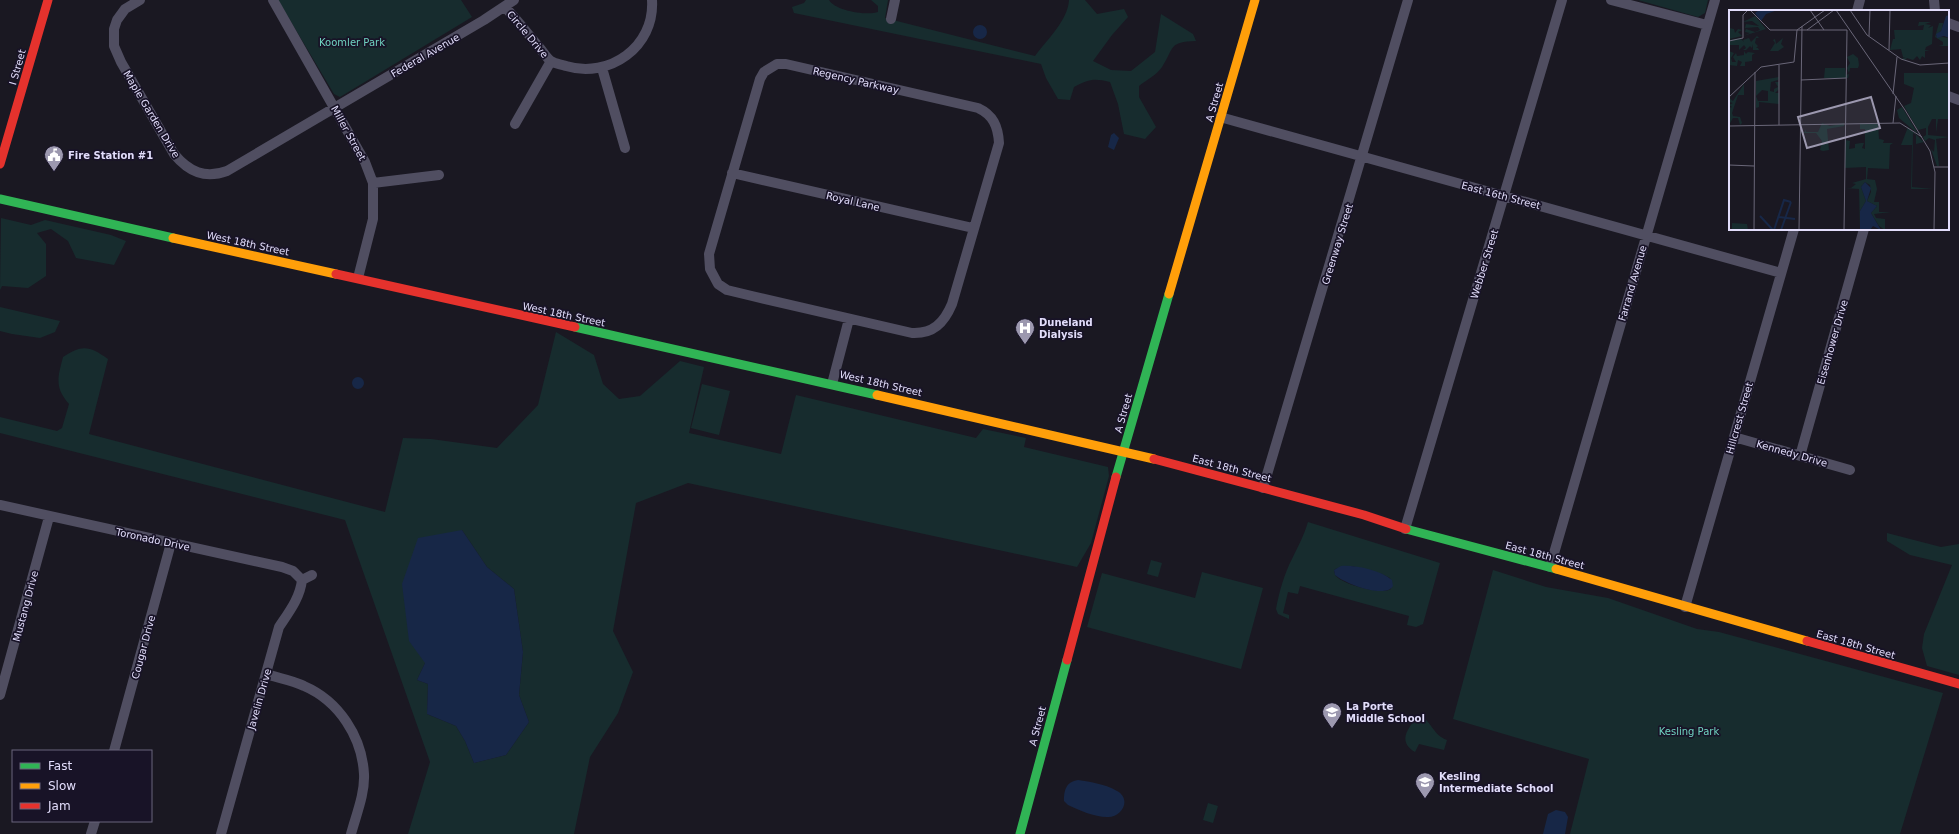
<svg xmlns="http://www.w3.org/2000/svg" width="1959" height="834" font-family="'DejaVu Sans',sans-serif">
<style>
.green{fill:#172c2e;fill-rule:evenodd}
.water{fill:#172747}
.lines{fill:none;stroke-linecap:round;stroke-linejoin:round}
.street{stroke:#504e61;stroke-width:10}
.fast{stroke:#30b455;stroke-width:9}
.slow{stroke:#ff9f0a;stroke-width:9}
.jam{stroke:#e5322d;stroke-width:9}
.labels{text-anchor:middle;stroke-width:3.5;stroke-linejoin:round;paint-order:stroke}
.street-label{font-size:10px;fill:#e2ddfb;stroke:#181327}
.park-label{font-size:10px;fill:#70d3c1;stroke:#181327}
.poi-label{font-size:10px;font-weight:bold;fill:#e2ddfb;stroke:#181327;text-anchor:start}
.inset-river{fill:none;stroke:#172747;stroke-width:2}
.inset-road{fill:none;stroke:#6a6779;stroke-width:1}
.view{fill:#9c98af;fill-opacity:0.15;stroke:#9c98af;stroke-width:2}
.inset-edge{fill:none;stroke:#e2ddfb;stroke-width:2}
</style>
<rect width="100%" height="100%" fill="#1a1822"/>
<!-- green -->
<path class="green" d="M 278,0 L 461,0 L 472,17 L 340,97 L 334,94 Z
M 806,0 L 829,0 C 835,11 868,16 878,12 L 878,6 L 871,0 L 888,0 L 885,18 L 1035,56 C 1047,40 1068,20 1069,0 L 1085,0 L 1097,14 L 1124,9 L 1128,17 L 1112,35 L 1093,61 L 1111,70 L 1131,71 L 1155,52 L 1161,14 L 1193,34 L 1196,41 C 1168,42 1175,47 1162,67 C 1157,75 1146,80 1139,86 L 1139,97 L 1156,127 L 1145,139 L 1124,134 L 1118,104 L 1110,82 C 1094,78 1089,79 1074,87 L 1070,100 L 1058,99 L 1046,78 L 1041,64 L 794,13 L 792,7 L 804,3 Z
M 1638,0 L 1708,0 L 1705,13 L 1698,17 Z
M 1,218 L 31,225 L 45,220 L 111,235 L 126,241 L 114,265 L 76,258 L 68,241 L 51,229 L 37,233 L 46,244 L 46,276 L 28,288 L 2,286 L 0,290 Z
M 0,307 L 60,321 L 55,332 L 40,338 L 12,334 L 0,331 Z
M 556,332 L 594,355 L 603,384 L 619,399 L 640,396 L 680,361 L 704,367 L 689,433 L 781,454 L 796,395 L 976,438 L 983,429 L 1026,438 L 1024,447 L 1108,467 L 1109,476 L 1091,543 L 1077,567 L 688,483 L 636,503 L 613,631 L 633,672 L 618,713 L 590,757 L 574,834 L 408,834 L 430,762 L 345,520 L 0,433 L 0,417 L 57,431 L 62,428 L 69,404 C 54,387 58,377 63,357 C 82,344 90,346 108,359 L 89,434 L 385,512 L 403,438 L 431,439 L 497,448 L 538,405 ZM 462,530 L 487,567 L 514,589 L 523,652 L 519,695 L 529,722 L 506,755 L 474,763 L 465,741 L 456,726 L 427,714 L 428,684 L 417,680 L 425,663 Z
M 702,384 L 730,391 L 719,435 L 691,428 Z
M 1308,522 L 1440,563 L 1423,624 L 1416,627 L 1407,625 L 1409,616 L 1300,586 L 1298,594 L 1288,592 L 1283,613 L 1289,615 L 1289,619 L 1278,614 L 1276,609 C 1279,593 1284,574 1292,559 C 1299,544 1303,538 1308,522 ZM 1352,566 L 1382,574 L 1390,578 L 1391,589 C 1382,595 1345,585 1337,577 C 1335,576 1335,573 1334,571 L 1335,569 Z
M 1887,533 L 1941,547 L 1959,544 L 1959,675 L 1927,666 L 1922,648 L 1924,634 L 1952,565 L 1910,555 L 1887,541 Z
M 1151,560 L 1162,563 L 1158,577 L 1147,574 Z
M 1493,570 L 1546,587 L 1608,598 L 1697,629 L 1719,632 L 1943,693 L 1900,834 L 1570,834 L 1589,759 L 1453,719 Z
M 1202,572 L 1263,588 L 1241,669 L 1087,627 L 1102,573 L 1195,598 Z
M 1420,715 C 1432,722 1433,735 1447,740 L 1444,750 L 1419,744 L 1415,752 C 1396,741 1409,726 1420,715 Z
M 1208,803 L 1218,806 L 1213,823 L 1203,820 Z"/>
<!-- water -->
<path class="water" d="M973 32a7 7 0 1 1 14 0a7 7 0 1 1-14 0Z
M 1114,133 L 1119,138 L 1114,150 L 1108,147 L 1111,135 Z
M352 383a6 6 0 1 1 12 0a6 6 0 1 1-12 0Z
M 462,530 L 487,567 L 514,589 L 523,652 L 519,695 L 529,722 L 506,755 L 474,763 L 465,741 L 456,726 L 427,714 L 428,684 L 417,680 L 425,663 L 409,641 L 402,584 L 418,538 Z
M 1341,566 C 1356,565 1380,570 1392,580 L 1393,586 C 1386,599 1345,584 1335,575 L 1334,570 Z
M 1078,780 C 1091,782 1105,784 1117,791 C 1132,799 1122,818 1107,817 C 1094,817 1079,810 1068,805 L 1064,801 C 1064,790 1066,782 1078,780 Z
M 1556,810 L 1565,812 L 1568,817 L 1565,834 L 1543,834 L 1548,814 Z"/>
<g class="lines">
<!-- street -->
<path class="street" d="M 140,0 L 125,9 L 117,20 L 114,29 L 114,46 L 121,62 L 174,154 C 189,172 205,179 227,171 L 484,20 L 514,0
M 273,0 L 365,162 L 373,183 L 373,219 L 358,278
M 1611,0 L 1707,25
M 1934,0 L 1935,11
M 505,7 C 517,20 528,34 539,47 C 543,51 546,58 551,61 C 555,64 561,64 566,66 C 609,79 655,47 652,0
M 1857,11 L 1860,0
M 891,19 L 895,0
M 1948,23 L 1959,27
M 777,64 L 786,64 L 978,108 C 993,115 998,126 999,143 L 952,304 C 944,323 933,334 912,333 L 752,296 L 727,290 L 718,284 L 710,269 L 709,254 L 760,79 L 764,72 Z
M 602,68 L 625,148
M 1948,96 L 1959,100
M 1220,117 L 1781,273
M 515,124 L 551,61
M 732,173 L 973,228
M 373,183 L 439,175
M 832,384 L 849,319
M 1734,437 L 1850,470
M 1800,456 L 1864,229
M 1263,488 L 1408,0
M 0,505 L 282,567 L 293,571 L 302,580
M 1405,529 L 1562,0
M 1550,567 L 1715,0
M 302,580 L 312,575
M 1685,607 L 1794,229
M 266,674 C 278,678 292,680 304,686 C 339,701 362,737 364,774 C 365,794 356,815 351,834
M 0,695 L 49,517
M 114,751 L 171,543
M 91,834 L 95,821
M 221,834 L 279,627 C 289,612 300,598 302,580"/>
<!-- fast -->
<path class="fast" d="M 0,199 L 173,238
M 575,327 L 877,395
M 1116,477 L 1169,294
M 1406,529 L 1556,569
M 1020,834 L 1067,660"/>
<!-- slow -->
<path class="slow" d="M 173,238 L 336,274
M 1169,294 L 1255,0
M 877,395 L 1154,459
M 1556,569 L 1807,641"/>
<!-- jam -->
<path class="jam" d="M 0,164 L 48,0
M 336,274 L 575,327
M 1154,459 L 1364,515 L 1406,529
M 1807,641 L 1959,684
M 1067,660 L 1116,477"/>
</g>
<!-- icons -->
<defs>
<g id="civic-pin" transform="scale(1)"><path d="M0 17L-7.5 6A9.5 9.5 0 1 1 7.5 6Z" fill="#9c98af" stroke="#181327"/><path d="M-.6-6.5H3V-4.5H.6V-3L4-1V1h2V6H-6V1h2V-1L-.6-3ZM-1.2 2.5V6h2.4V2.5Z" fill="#fff"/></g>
<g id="hospital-pin" transform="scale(1)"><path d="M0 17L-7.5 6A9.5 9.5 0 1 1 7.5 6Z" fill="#9c98af" stroke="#181327"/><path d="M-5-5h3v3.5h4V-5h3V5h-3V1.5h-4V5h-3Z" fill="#fff"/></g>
<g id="school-pin" transform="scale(1)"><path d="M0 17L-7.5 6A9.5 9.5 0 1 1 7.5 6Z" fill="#9c98af" stroke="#181327"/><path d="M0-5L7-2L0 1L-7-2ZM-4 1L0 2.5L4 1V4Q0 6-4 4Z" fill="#fff"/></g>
</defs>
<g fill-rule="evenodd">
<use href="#civic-pin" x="54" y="155"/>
<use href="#hospital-pin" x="1025" y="328"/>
<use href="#school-pin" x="1332" y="712"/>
<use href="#school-pin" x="1425" y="782"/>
</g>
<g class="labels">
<!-- street labels -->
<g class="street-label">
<text transform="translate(528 34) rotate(50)" y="4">Circle Drive</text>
<text transform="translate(425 55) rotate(-30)" y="4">Federal Avenue</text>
<text transform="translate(17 67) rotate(-74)" y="4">I Street</text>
<text transform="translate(856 80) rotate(13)" y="4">Regency Parkway</text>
<text transform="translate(1214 102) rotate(-74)" y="4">A Street</text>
<text transform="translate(152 114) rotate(59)" y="4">Maple Garden Drive</text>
<text transform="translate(349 133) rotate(61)" y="4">Miller Street</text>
<text transform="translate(1501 195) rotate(15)" y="4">East 16th Street</text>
<text transform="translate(853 201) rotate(13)" y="4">Royal Lane</text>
<text transform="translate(248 243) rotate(12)" y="4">West 18th Street</text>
<text transform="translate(1337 244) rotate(-73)" y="4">Greenway Street</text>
<text transform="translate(1484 264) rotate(-73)" y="4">Webber Street</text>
<text transform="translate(1632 283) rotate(-74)" y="4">Farrand Avenue</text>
<text transform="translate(564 314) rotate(12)" y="4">West 18th Street</text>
<text transform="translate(1832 342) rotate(-74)" y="4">Eisenhower Drive</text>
<text transform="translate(881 383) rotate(13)" y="4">West 18th Street</text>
<text transform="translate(1123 413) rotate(-74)" y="4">A Street</text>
<text transform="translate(1739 418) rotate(-74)" y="4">Hillcrest Street</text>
<text transform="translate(1792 453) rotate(16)" y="4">Kennedy Drive</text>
<text transform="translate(1232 468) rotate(15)" y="4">East 18th Street</text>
<text transform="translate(153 539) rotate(12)" y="4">Toronado Drive</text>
<text transform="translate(1545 555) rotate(15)" y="4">East 18th Street</text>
<text transform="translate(25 606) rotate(-75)" y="4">Mustang Drive</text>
<text transform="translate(1856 644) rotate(16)" y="4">East 18th Street</text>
<text transform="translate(143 647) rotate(-75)" y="4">Cougar Drive</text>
<text transform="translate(259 699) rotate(-74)" y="4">Javelin Drive</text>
<text transform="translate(1037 726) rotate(-75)" y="4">A Street</text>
</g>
<!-- park labels -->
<g class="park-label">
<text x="352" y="46">Koomler Park</text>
<text x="1689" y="735">Kesling Park</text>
</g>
<!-- poi labels -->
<g class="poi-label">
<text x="68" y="159">Fire Station #1</text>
<text x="1039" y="326">Duneland<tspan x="1039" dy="12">Dialysis</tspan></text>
<text x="1346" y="710">La Porte<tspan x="1346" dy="12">Middle School</tspan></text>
<text x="1439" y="780">Kesling<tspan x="1439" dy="12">Intermediate School</tspan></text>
</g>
</g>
<!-- overview -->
<g transform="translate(1729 10)">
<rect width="220" height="220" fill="#1a1822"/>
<path d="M 26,6 L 37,19 L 14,26 L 21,23 L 16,22 L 17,19 L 26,22 L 31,20 L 29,17 L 16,18 L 17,14 L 30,16 L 23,11 L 14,12 ZM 190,12 L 202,12 L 196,14 L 202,15 L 199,18 L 204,16 L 203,34 L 197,37 L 196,40 L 201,41 L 196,41 L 196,48 L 193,46 L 191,50 L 188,46 L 184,50 L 178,48 L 176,50 L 173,48 L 177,47 L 174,47 L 172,39 L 161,40 L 164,29 L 166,29 L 165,20 L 194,20 L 195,15 L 189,16 ZM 210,13 L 214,13 L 213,19 L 207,26 L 220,28 L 220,36 L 209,36 L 214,35 L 214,32 L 206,27 ZM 0,18 L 5,19 L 6,23 L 9,19 L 13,20 L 9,22 L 13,26 L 0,29 ZM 28,26 L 30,28 L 27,28 L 26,33 L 29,36 L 27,38 L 29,38 L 30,40 L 24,40 L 24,34 L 23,38 L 21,36 L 17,40 L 14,40 L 17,38 L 15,35 L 10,40 L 10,35 L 0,35 L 0,30 L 11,28 L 15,32 L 14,30 L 20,28 L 22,32 ZM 54,28 L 52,34 L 55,37 L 49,41 L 41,41 L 46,33 L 44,30 L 46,29 L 47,34 ZM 0,41 L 5,43 L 2,48 L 3,52 L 7,52 L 4,47 L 7,43 L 8,46 L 15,45 L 15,41 L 17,44 L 19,42 L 26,43 L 23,45 L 23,51 L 16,52 L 16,56 L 11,56 L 13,52 L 9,50 L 8,56 L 0,55 ZM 124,44 L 129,48 L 130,55 L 129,58 L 121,58 L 120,63 L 118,58 L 121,53 L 118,47 ZM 96,58 L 116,58 L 117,65 L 120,64 L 119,68 L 95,68 ZM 175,63 L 220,63 L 220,109 L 209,109 L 207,123 L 207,109 L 203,109 L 199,117 L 199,125 L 220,127 L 207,129 L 210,156 L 208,156 L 202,139 L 205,142 L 206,130 L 200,128 L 196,131 L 194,127 L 197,125 L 197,118 L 189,120 L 175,96 L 182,93 L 185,78 L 175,74 ZM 50,67 L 49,70 L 42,72 L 41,81 L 45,82 L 45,79 L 49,77 L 46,72 L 50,72 L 50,79 L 46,83 L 50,83 L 50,94 L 30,92 L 30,97 L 27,98 L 27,71 ZM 33,80 L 39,81 L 39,91 L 29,91 L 27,86 ZM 15,74 L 15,85 L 9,85 L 3,103 L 4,106 L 11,107 L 13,113 L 11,115 L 9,108 L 4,108 L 0,115 L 0,98 L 3,97 L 0,95 L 4,93 L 0,92 L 0,88 L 4,91 ZM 173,97 L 189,124 L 170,108 L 168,100 ZM 93,113 L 101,116 L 115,113 L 115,116 L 98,119 L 100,140 L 94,141 L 91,140 L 93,131 L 87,123 L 71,123 L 76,122 L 76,119 L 77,122 L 89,122 ZM 131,113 L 149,113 L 150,129 L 155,130 L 154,133 L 164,133 L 161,135 L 160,159 L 139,158 L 138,169 L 146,170 L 148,179 L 145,192 L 150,192 L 150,202 L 162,202 L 145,204 L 147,208 L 156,209 L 156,220 L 150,216 L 142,203 L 148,196 L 138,191 L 142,182 L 141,175 L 136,172 L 132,177 L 137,191 L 131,201 L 131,220 L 130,179 L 116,178 L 122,178 L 127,174 L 123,173 L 137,169 L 137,157 L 116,158 L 116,130 L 121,131 L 120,139 L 126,138 L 126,134 L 132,133 L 135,133 L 133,138 L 136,139 L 136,119 L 131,119 ZM 179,117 L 195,132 L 187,134 L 187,125 L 184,123 L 183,177 L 204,179 L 182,179 L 183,135 L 172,135 ZM 3,213 L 18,214 L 19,220 L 3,220 Z" fill="#172c2e" fill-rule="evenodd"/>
<path d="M 30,0 L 49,0 L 37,4 L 32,11 L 26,3 ZM 220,5 L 220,28 L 215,26 L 208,28 L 207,24 L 212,21 L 217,6 ZM 136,172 L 142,178 L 138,191 L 148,196 L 142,203 L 152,220 L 144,216 L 141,220 L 131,219 L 131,201 L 137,191 L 132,177 Z" fill="#172747"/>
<path class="inset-river" d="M 31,206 L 44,220M 50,207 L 66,209M 45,220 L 55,190 L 62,192M 52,220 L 62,192"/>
<path class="inset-road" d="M 21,0 L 41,20 L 118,20M 81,0 L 95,20M 107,0 L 176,100 L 201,141 L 206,162 L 205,220M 121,0 L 138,25 L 172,49 L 191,55 L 220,53M 78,20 L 105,0M 140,26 L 141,0M 0,31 L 14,28 L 14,5 L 19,0M 160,40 L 161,0M 72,70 L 117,68M 164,84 L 168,47M 0,87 L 32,57 L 65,52 L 68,20 L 96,0M 164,113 L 167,86M 50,115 L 50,55M 0,116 L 171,113 L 193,127M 0,155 L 25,156M 205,157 L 220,157M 25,220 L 26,62M 70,220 L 73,16M 115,220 L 118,20"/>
<path class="view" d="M 142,87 L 151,118 L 78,138 L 69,107 Z"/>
<rect width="220" height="220" class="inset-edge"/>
</g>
<!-- legend -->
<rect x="12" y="750" width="140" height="72" fill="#181327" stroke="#69647c"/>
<rect x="20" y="763" width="20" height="6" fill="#30b455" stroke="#69647c"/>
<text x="48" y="770" font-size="12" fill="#e2ddfb">Fast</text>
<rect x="20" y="783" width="20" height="6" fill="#ff9f0a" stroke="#69647c"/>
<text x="48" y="790" font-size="12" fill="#e2ddfb">Slow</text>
<rect x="20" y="803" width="20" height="6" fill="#e5322d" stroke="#69647c"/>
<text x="48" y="810" font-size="12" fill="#e2ddfb">Jam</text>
</svg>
